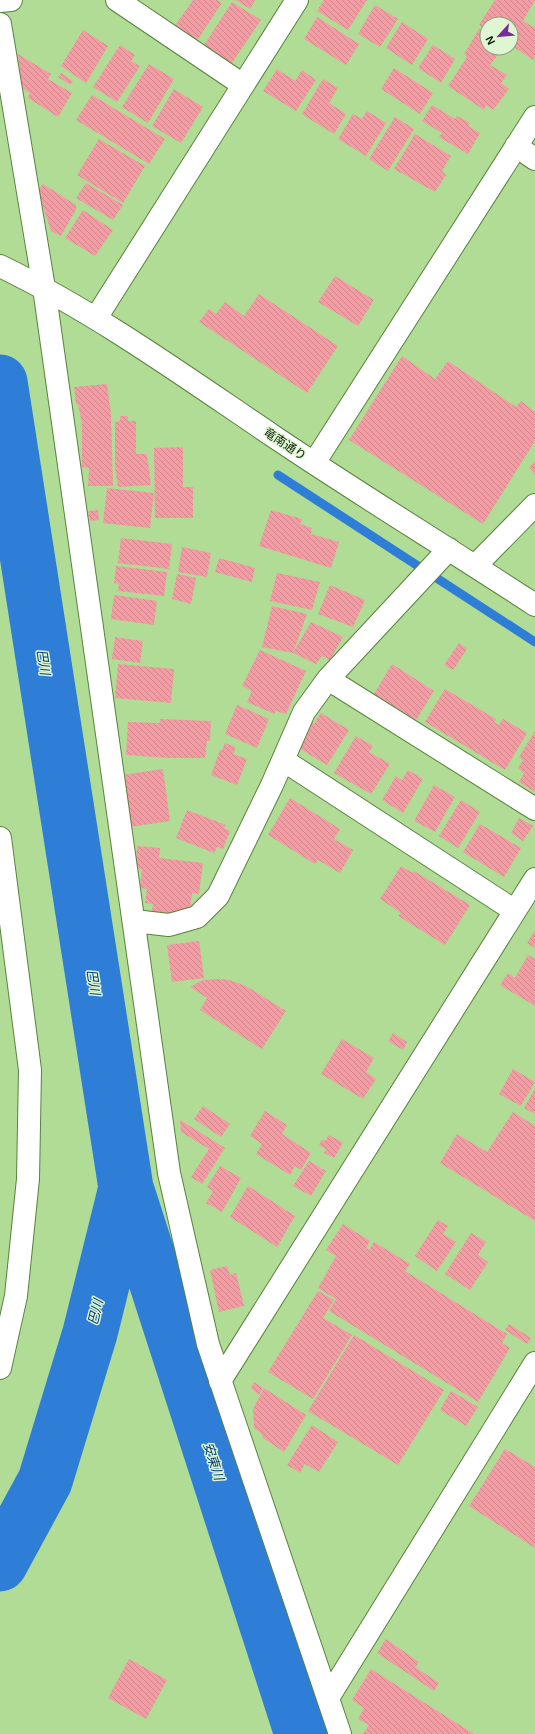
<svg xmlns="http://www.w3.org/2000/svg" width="535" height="1734" font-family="Arial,'Noto Sans JP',sans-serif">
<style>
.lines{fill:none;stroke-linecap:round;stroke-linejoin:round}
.stream{stroke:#2e7ed8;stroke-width:9}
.river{stroke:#2e7ed8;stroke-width:55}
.building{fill:url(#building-back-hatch)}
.minor-casing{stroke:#5a823f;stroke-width:24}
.minor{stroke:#fff;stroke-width:22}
.labels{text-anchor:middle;stroke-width:3;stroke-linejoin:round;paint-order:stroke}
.street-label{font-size:12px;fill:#0d1d03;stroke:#dff6d2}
.water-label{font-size:13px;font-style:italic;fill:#003871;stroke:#dff6d2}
</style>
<defs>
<pattern id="building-back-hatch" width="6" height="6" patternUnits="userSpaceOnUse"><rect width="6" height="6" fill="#f49ca3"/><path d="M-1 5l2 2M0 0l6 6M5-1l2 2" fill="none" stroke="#d0868b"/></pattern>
</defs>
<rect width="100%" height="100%" fill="#b0dc95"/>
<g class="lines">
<!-- stream -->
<path class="stream" d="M 278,475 L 535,642"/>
<!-- river -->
<path class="river" d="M 0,382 L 126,1188 L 90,1333 L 45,1481 L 0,1564
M 126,1188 L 302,1734"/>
</g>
<!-- building -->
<path class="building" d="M 193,0 L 217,0 L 222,3 L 196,42 L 174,27 Z
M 236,0 L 255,0 L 250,9 Z
M 324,0 L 367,0 L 348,30 L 317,11 Z
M 495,0 L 535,0 L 523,21 L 535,28 L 535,57 L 533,60 L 511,45 L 511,24 L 487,24 L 487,30 L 479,25 Z
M 232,2 L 261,20 L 232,63 L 204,45 Z
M 375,5 L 398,19 L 380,47 L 358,34 Z
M 317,17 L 359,44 L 346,65 L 304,39 Z
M 402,22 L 428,39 L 412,65 L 386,48 Z
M 479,29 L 487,35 L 487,48 L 503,48 L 490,65 L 507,75 L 501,83 L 509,89 L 493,110 L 486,105 L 484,110 L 448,86 L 467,57 L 464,54 Z
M 83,30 L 108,46 L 86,83 L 61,66 Z
M 120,45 L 135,55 L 131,61 L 140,66 L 117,102 L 93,87 Z
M 433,45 L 455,59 L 441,83 L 418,68 Z
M 18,54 L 51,74 L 48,79 L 72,93 L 58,117 L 28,98 L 30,93 L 22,88 Z
M 149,64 L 174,79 L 148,123 L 122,107 Z
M 394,68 L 433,93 L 420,114 L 381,89 Z
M 277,69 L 295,81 L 302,70 L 316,80 L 296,111 L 263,91 Z
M 61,73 L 73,81 L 70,85 L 58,77 Z
M 323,79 L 338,88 L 329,103 L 346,114 L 334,134 L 302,114 Z
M 174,89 L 203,107 L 181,143 L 152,126 Z
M 92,95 L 165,139 L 149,164 L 76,120 Z
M 432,105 L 455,119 L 457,116 L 470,123 L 468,126 L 480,133 L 468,154 L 439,137 L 442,133 L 422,121 Z
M 367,111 L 386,123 L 366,156 L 338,139 L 353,114 L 362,119 Z
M 395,117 L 414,129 L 388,171 L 369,159 Z
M 415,134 L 451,156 L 442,171 L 446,175 L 435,192 L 394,169 Z
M 99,139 L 145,166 L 123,203 L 77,175 Z
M 86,183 L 123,205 L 113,220 L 76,198 Z
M 43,184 L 76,205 L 76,210 L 61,236 L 51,231 L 38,191 Z
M 83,210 L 113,230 L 95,256 L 65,238 Z
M 335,276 L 374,300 L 358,326 L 318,302 Z
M 259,294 L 338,346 L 307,393 L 199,322 L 209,309 L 216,314 L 225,302 L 244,316 Z
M 402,356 L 435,379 L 448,361 L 516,407 L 521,401 L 535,412 L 535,441 L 483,524 L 349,440 Z
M 107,384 L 111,414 L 113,486 L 88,486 L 89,468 L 82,467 L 82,424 L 78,404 L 76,404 L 74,387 Z
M 120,416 L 128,416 L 128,421 L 136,421 L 136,454 L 147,454 L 151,485 L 118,487 L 115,467 L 115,422 L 120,421 Z
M 183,447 L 183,487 L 193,487 L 193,518 L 155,518 L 154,448 Z
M 535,462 L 535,475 L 529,467 Z
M 107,488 L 154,493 L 150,528 L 103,523 Z
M 98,510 L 99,520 L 90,521 L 88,511 Z
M 271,510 L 302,519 L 300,524 L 312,528 L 311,534 L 339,542 L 331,568 L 259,546 Z
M 121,538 L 172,544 L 169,569 L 118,563 Z
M 182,547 L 211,553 L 207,577 L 178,572 Z
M 219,558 L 255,568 L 252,582 L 215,572 Z
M 116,566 L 167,572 L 164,596 L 118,591 L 119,584 L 114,583 Z
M 277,573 L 320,582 L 312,610 L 270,601 Z
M 177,574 L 196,578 L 191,604 L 172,599 Z
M 330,585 L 365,600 L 353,627 L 318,614 Z
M 114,595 L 157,601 L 154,625 L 111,619 Z
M 272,606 L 307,614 L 293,653 L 262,647 Z
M 311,622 L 343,637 L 330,660 L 322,656 L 316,664 L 293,653 Z
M 115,637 L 143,641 L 140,663 L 112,659 Z
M 459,643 L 467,649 L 453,670 L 444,665 Z
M 260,650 L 306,671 L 286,714 L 276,711 L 274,714 L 247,702 L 252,691 L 242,686 Z
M 118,664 L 174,669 L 171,703 L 115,698 Z
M 392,664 L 434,691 L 416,720 L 374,694 Z
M 445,689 L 496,719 L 494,722 L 499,725 L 503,719 L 527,733 L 505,770 L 425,722 Z
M 237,705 L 269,719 L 257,748 L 225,734 Z
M 321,713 L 349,730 L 327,765 L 297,747 L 312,722 L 314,724 Z
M 160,719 L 211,721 L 210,741 L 207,741 L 205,758 L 169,758 L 126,755 L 128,722 L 160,723 Z
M 535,731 L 535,792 L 519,782 L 524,773 L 518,768 L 523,760 L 519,757 Z
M 356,736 L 373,746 L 369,752 L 390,764 L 371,794 L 334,773 Z
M 225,743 L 236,747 L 233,754 L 247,759 L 237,785 L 211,775 L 220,750 L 222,750 Z
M 163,769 L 170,821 L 130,827 L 122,775 Z
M 408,770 L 423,779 L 403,813 L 382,800 L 396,776 L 402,780 Z
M 434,785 L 455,797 L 435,832 L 414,821 Z
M 290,798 L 340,829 L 334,839 L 353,850 L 340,873 L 318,860 L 315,864 L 268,835 Z
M 461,800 L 480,812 L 458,848 L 439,836 Z
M 187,810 L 226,825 L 224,828 L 230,831 L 223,849 L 217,847 L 214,853 L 176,838 Z
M 519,818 L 533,826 L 523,841 L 511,833 Z
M 480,824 L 521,848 L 504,877 L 463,852 Z
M 137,846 L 160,848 L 159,858 L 203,863 L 199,894 L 192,893 L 190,909 L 183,908 L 182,915 L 152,912 L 153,904 L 145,903 L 147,889 L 140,888 L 142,869 L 135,868 Z
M 401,866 L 413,873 L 414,871 L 470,905 L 445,945 L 398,916 L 401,913 L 380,899 Z
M 535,931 L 535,948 L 527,943 Z
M 199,941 L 204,978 L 172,982 L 167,945 Z
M 528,955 L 535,959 L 535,1006 L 500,985 L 508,973 L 515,978 Z
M 219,979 L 229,980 L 246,986 L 286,1011 L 262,1049 L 200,1010 L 207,998 L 190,987 L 203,980 Z
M 393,1033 L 407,1042 L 403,1050 L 388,1041 Z
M 342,1039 L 374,1058 L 366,1072 L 376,1079 L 363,1099 L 321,1074 Z
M 513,1069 L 535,1082 L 521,1106 L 499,1094 Z
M 535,1089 L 535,1114 L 524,1108 Z
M 203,1106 L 230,1124 L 221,1137 L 194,1119 Z
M 265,1111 L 287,1125 L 282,1134 L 311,1153 L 301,1170 L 295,1166 L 290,1175 L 256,1154 L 262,1144 L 250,1136 Z
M 513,1112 L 535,1126 L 535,1221 L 440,1163 L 457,1134 L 487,1152 Z
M 180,1120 L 225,1148 L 202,1184 L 191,1177 L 209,1149 L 181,1132 Z
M 329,1135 L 343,1143 L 334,1158 L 324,1153 L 326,1149 L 319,1145 L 322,1140 L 325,1141 Z
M 309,1161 L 326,1171 L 311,1196 L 293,1186 Z
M 220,1166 L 241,1178 L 222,1212 L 206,1203 L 213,1191 L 207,1187 Z
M 248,1186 L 295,1216 L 277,1247 L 230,1217 Z
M 438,1220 L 448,1226 L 443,1234 L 456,1242 L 437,1271 L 415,1256 Z
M 343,1224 L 370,1241 L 366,1248 L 369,1250 L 374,1242 L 410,1264 L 405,1271 L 507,1334 L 502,1343 L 510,1348 L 478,1402 L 329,1311 L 336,1299 L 318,1288 L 336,1256 L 326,1250 Z
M 471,1233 L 486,1242 L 478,1255 L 488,1262 L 470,1290 L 445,1274 Z
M 227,1266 L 230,1275 L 236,1273 L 244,1306 L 219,1312 L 210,1270 Z
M 318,1291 L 334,1300 L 323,1318 L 352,1335 L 313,1399 L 268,1372 Z
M 509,1324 L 531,1338 L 527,1344 L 505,1330 Z
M 354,1335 L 444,1390 L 398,1465 L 308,1411 Z
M 254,1382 L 263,1388 L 259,1395 L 251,1388 Z
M 264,1388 L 306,1415 L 284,1452 L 263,1438 L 261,1433 L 254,1428 L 253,1409 Z
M 451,1391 L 478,1407 L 466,1426 L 440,1410 Z
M 312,1425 L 338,1442 L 319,1472 L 305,1464 L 300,1473 L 287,1465 Z
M 505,1449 L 535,1467 L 535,1548 L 469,1506 Z
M 386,1639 L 419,1662 L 415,1667 L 439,1683 L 434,1691 L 377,1653 Z
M 129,1659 L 167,1680 L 146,1719 L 108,1698 Z
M 371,1669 L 474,1734 L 363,1734 L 369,1725 L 358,1719 L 364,1708 L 352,1700 Z"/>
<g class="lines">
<!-- minor casing -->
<g class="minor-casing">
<path id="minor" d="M 117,0 L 243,85
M 0,1 L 11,0
M 0,24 L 44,288 L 169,1173 L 208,1344 L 340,1734
M 516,146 L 535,159
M 0,266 C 97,313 184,376 273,436 C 359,494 448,548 535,605
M 96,318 L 297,0
M 314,463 L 535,117
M 475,566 L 535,505
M 328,679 L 535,809
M 283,760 L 515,911
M 0,838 L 30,1070 L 28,1179 L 16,1296 L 0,1368
M 134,921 L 169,925 L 197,917 L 218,896 L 272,785 L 304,712 L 328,679 L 449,549
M 220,1381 L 535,879
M 328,1698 L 535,1363"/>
</g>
<!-- minor -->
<use href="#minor" class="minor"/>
</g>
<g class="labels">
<!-- street labels -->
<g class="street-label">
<text transform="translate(285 444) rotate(34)" y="4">竜南通り</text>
</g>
<!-- water labels -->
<g class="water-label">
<text transform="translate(44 662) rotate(81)" y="5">巴川</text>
<text transform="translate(94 982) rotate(81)" y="5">巴川</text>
<text transform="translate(95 1312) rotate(-76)" y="5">巴川</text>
<text transform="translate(214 1461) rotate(72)" y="5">安東川</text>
</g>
</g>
<!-- north arrow -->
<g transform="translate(499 36) rotate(243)"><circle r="19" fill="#dff6d2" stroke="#8b9f7f"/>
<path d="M0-3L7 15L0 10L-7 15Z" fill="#7b2b9b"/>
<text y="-6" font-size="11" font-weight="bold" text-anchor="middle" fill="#0d1d03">N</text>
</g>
</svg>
